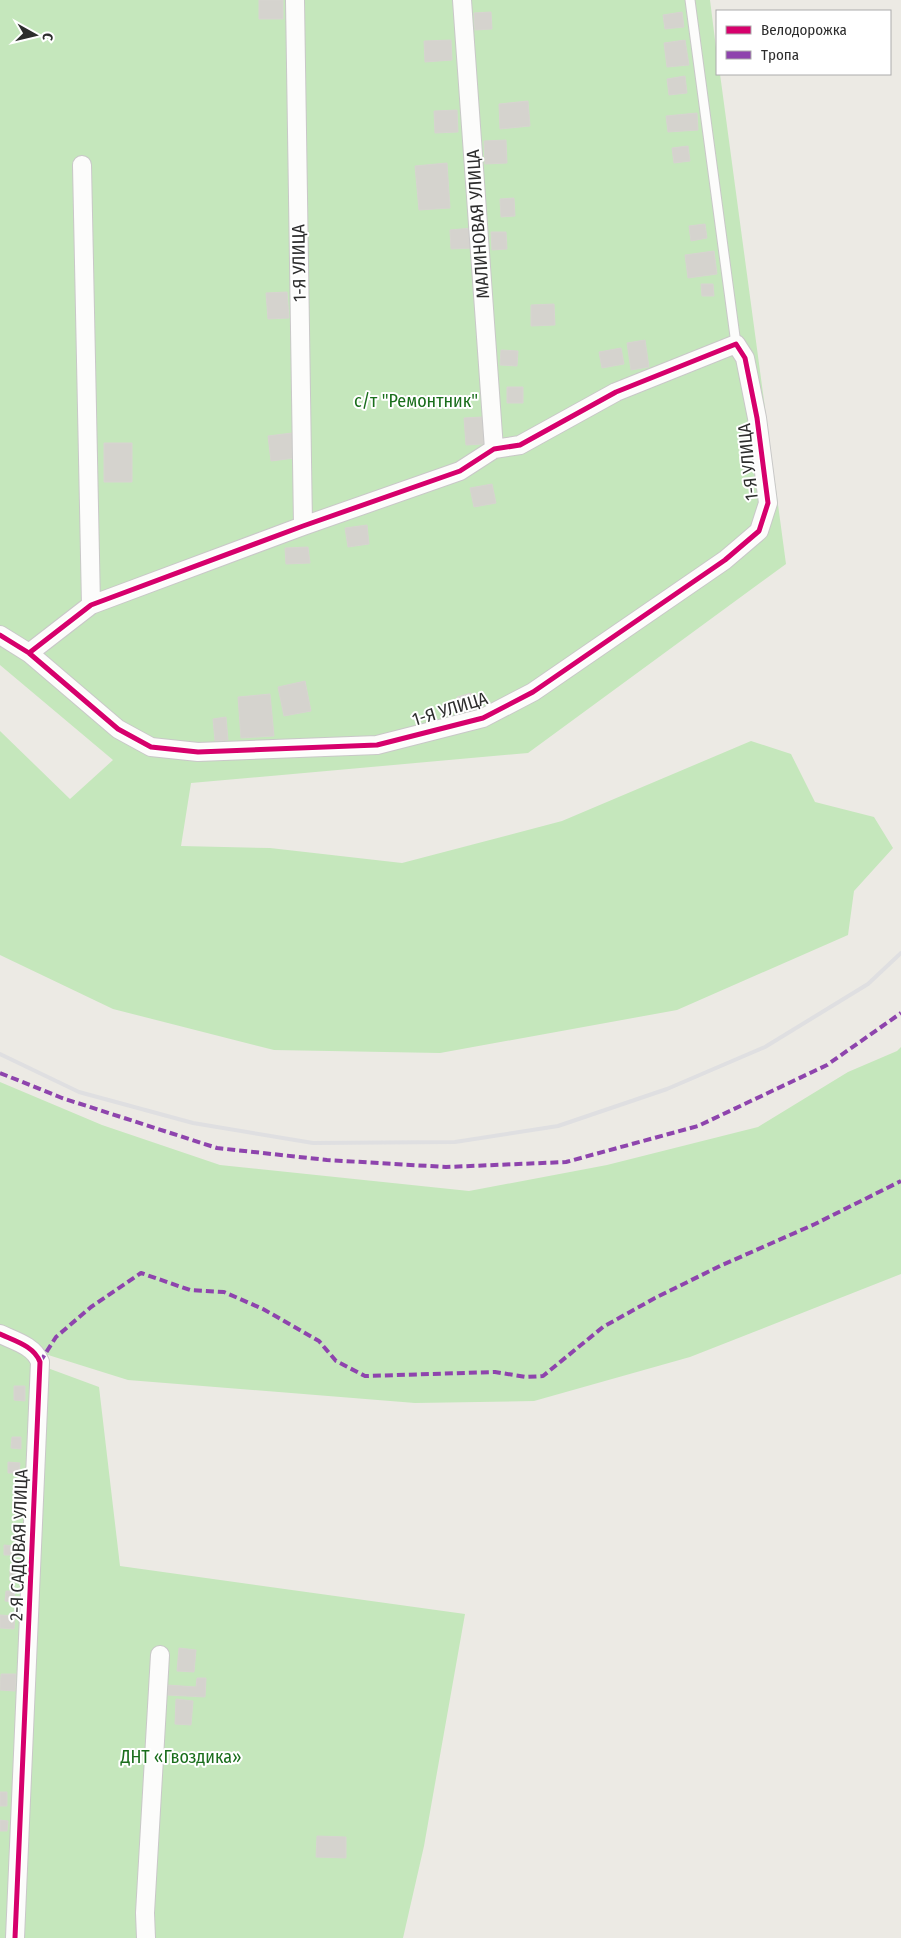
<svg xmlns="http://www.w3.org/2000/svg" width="901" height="1938" font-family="'Fira Sans Condensed',sans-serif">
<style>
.green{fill:#c5e7bc}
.building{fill:#d5d3ce;stroke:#d7d5d0}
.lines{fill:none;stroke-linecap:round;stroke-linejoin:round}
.service-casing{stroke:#c9c8c8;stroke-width:11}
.minor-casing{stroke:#c9c8c8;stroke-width:20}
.service{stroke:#fcfcfb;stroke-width:9}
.minor{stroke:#fcfcfb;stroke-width:18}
.rail{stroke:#dfdfe1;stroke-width:4}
.quiet{stroke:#8e44ad;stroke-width:4;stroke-dasharray:8 4;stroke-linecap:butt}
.cycleway-casing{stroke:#fff;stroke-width:8}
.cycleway{stroke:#d6006c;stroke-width:5}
.labels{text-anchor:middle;stroke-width:4;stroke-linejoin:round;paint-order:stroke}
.street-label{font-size:18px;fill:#2d2d2d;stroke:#fff}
.park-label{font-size:18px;fill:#1a6e1c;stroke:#fff}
</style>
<rect width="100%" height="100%" fill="#eceae4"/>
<!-- green -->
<path class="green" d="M 0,0 L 710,0 L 717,56 L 717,74 L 720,74 L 786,564 L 528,753 L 191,783 L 181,846 L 270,848 L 402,863 L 562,821 L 751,741 L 791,754 L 815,802 L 874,817 L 893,848 L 854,891 L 848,935 L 677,1010 L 440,1053 L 274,1050 L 113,1009 L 0,955 L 0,731 L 70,799 L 113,760 L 0,665 Z
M 901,1047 L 901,1274 L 690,1357 L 534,1401 L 415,1403 L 128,1380 L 45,1354 L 34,1363 L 99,1387 L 120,1566 L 465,1614 L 424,1846 L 403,1938 L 0,1938 L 0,1082 L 102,1125 L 220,1165 L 469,1191 L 607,1165 L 758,1127 L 848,1072 L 897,1051 Z"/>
<!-- building -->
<path class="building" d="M 259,0 L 283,0 L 283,19 L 259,19 Z
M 491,12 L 492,29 L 475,30 L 474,13 Z
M 682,12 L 684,27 L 665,29 L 663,15 Z
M 451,40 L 452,60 L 425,62 L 424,41 Z
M 685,40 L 689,65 L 667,67 L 664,43 Z
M 685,76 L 687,93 L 669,95 L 667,79 Z
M 528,101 L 530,126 L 500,129 L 499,104 Z
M 457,110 L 458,132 L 435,133 L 434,111 Z
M 697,113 L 698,130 L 668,132 L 666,116 Z
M 506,140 L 507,163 L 485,164 L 484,141 Z
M 688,146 L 690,161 L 674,163 L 672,148 Z
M 447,163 L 450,208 L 419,210 L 415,166 Z
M 514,198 L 515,216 L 501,217 L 500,199 Z
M 705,224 L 707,238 L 691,241 L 689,226 Z
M 472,228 L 473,248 L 451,249 L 450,230 Z
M 491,232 L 506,232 L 507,249 L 492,250 Z
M 714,251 L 717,274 L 688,278 L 685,255 Z
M 701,284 L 713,284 L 714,296 L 702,296 Z
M 287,292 L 289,318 L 268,319 L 266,293 Z
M 554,304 L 555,325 L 531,326 L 531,305 Z
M 645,340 L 649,367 L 631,370 L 627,343 Z
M 621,348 L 624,364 L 602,368 L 599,352 Z
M 501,350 L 518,351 L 517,366 L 500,365 Z
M 507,387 L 523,387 L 523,403 L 507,403 Z
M 482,417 L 484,444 L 466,445 L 464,418 Z
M 292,433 L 295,458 L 271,461 L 268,436 Z
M 104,443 L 132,443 L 132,482 L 104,482 Z
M 492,484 L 496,503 L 474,507 L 470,488 Z
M 367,525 L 369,544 L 348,547 L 345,528 Z
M 308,547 L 310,563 L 286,564 L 285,548 Z
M 305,681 L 311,711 L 284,716 L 278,687 Z
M 471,693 L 475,709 L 462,713 L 457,697 Z
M 270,694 L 274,736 L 241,738 L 238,697 Z
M 226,717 L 228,740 L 215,741 L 213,719 Z
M 14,1386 L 25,1386 L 25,1401 L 14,1400 Z
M 12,1437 L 21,1437 L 21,1449 L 11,1448 Z
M 8,1462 L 20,1463 L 19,1473 L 8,1473 Z
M 4,1545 L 14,1546 L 14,1555 L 4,1555 Z
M 10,1570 L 19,1570 L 19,1581 L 10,1581 Z
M 6,1591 L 15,1591 L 14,1602 L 5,1601 Z
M 0,1615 L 15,1616 L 14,1629 L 0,1628 Z
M 179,1648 L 196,1650 L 194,1672 L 177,1671 Z
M 1,1674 L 16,1674 L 15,1691 L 0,1690 Z
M 197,1678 L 206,1678 L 205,1697 L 167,1695 L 167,1685 L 196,1687 Z
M 176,1699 L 193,1701 L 191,1725 L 175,1724 Z
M 0,1792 L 7,1792 L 7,1806 L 0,1806 Z
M 0,1820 L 8,1821 L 7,1831 L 0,1831 Z
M 317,1836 L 346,1837 L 346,1858 L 316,1857 Z"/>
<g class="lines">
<!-- service casing -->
<g class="service-casing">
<path id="service" d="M 690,0 L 736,344"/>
</g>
<!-- minor casing -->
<g class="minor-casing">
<path id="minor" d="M 295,0 L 303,526
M 462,0 L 494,449
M 82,165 L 91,605
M 0,635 L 29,653 L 118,729 L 151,747 L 198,752 L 377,745 L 483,718 L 533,692 L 725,560 L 759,531 L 768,503 L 757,418 L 745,358 L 736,344 L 616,392 L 520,445 L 494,449 L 460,471 L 303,526 L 91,605 L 29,653
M 0,1334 C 15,1341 34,1346 40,1362 L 15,1938
M 146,1938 L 145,1913 L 160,1655"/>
</g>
<!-- service -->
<use href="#service" class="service"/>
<!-- minor -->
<use href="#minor" class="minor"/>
<!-- rail -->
<path class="rail" d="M 0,1054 L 79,1092 L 193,1123 L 313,1143 L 455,1142 L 558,1126 L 667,1089 L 765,1047 L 868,984 L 901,953"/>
<!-- quiet -->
<path class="quiet" d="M 0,1073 L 62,1098 L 217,1148 L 327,1160 L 446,1167 L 566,1162 L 698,1126 L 827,1065 L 901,1013
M 40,1362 L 56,1337 L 91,1307 L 141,1273 L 190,1290 L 224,1292 L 263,1309 L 319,1341 L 336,1361 L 365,1376 L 495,1372 L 526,1377 L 543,1376 L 603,1327 L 655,1298 L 720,1266 L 815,1224 L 901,1181"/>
<!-- cycleway casing -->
<g class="cycleway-casing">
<path id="cycleway" d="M 0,635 L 29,653 L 118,729 L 151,747 L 198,752 L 377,745 L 483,718 L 533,692 L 725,560 L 759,531 L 768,503 L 757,418 L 745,358 L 736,344 L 616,392 L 520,445 L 494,449 L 460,471 L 303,526 L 91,605 L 29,653
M 0,1334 C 15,1341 34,1346 40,1362 L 15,1938"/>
</g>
<!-- cycleway -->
<use href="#cycleway" class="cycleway"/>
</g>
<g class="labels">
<!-- street labels -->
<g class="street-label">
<text transform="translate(478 224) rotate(-94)" y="6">МАЛИНОВАЯ УЛИЦА</text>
<text transform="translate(299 263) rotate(-91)" y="6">1-Я УЛИЦА</text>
<text transform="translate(748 462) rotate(-96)" y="6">1-Я УЛИЦА</text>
<text transform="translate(450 709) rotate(-17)" y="6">1-Я УЛИЦА</text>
<text transform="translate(19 1545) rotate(-88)" y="6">2-Я САДОВАЯ УЛИЦА</text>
</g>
<!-- park labels -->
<g class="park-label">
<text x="416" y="407">с/т "Ремонтник"</text>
<text x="181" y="1763">ДНТ «Гвоздика»</text>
</g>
</g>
<!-- legend -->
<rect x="716" y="10" width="175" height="65" fill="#ffffff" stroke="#ababab"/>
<rect x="726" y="26" width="25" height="8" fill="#d6006c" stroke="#ababab"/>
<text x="761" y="35" font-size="15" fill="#2d2d2d">Велодорожка</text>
<rect x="726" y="51" width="25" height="8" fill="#8e44ad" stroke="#ababab"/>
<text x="761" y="60" font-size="15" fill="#2d2d2d">Тропа</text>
<!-- north arrow -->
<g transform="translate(35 35) rotate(98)" stroke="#ffffff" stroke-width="4" paint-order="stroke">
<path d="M0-4L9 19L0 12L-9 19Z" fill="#2d2d2d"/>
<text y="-8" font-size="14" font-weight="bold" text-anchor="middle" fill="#2d2d2d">С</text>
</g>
</svg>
